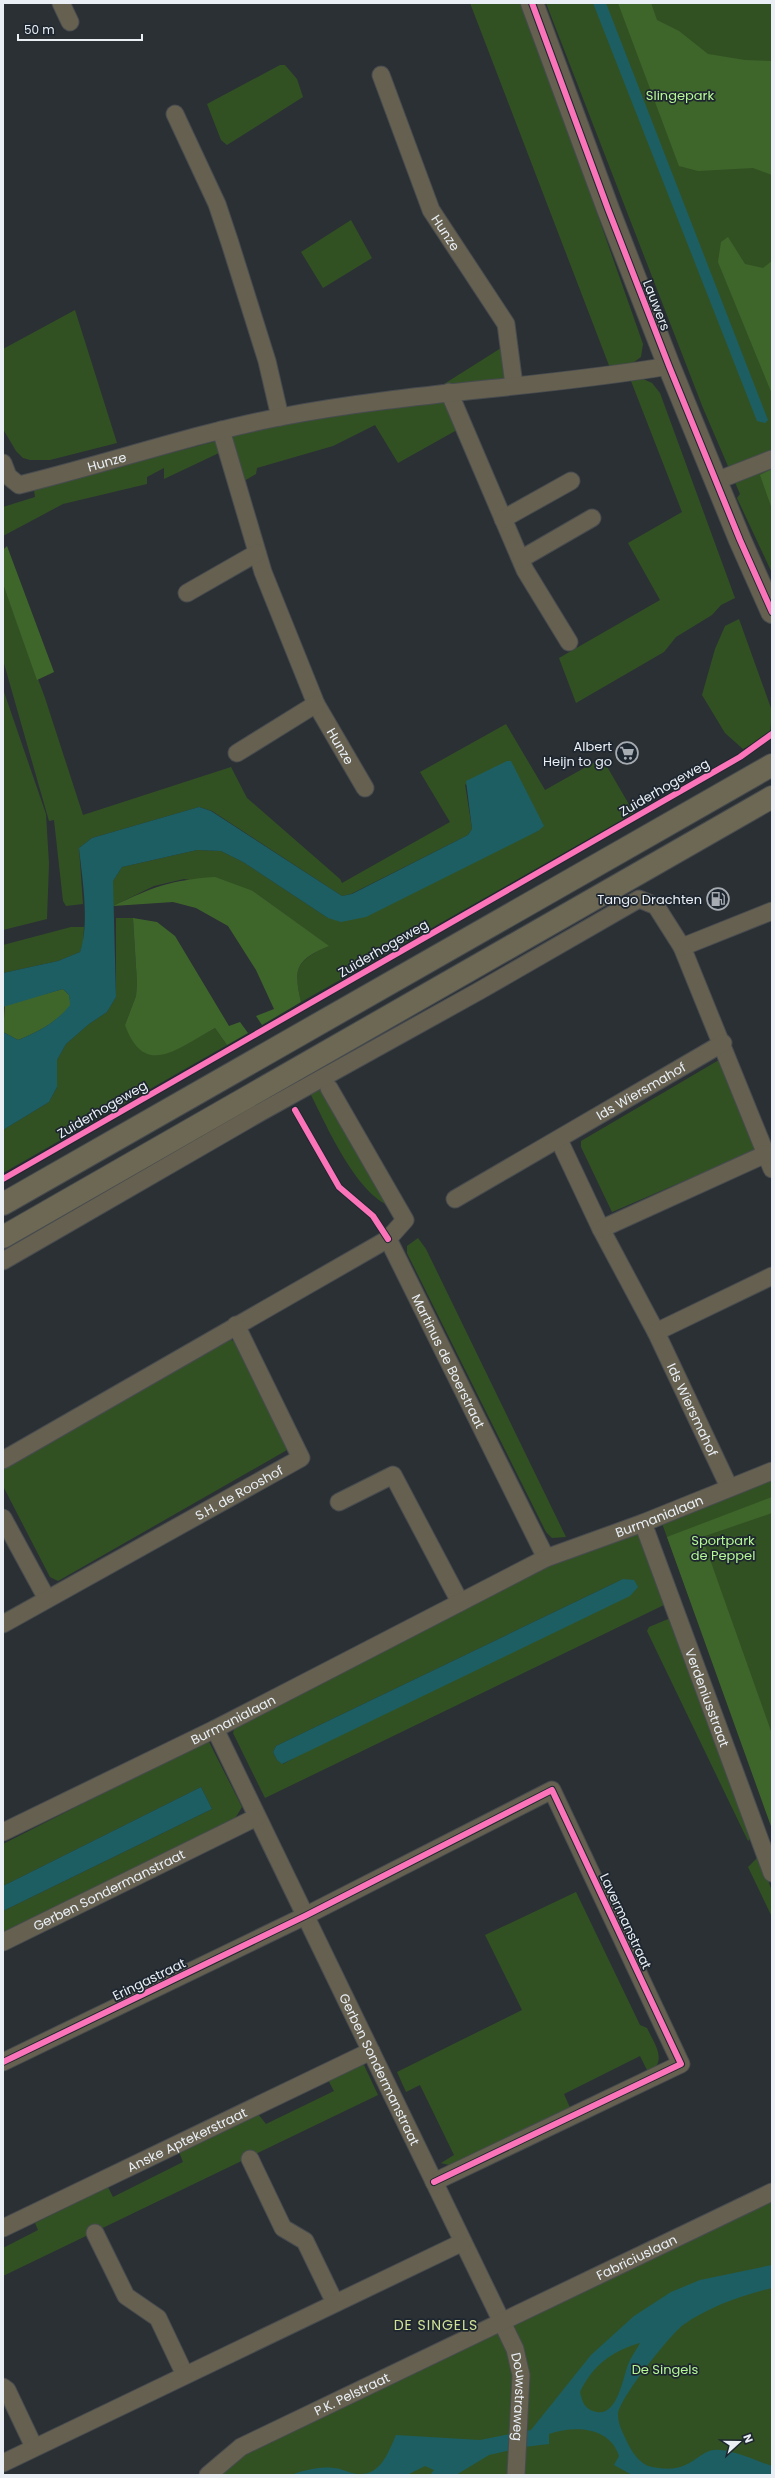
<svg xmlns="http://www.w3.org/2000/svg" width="775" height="2478" font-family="Poppins,sans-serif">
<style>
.green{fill:#325123;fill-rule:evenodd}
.forest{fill:#3f662a}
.water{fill:#1d5e62;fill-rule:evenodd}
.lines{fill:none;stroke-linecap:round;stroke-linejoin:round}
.minor-casing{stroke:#474b4f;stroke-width:19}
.tertiary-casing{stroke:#474b4f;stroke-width:24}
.primary-casing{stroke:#474b4f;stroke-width:24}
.minor{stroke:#656050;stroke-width:17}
.tertiary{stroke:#656050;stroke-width:22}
.primary{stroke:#6c6854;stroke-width:22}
.cycleway-casing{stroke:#1e262f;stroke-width:8}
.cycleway{stroke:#fb73b8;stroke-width:6}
.labels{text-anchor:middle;stroke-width:3.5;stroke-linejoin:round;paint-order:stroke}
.park-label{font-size:13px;fill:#b5f795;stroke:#1e262f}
.street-label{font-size:13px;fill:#eaeff5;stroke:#1e262f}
.poi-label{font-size:13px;fill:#eaeff5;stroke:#1e262f;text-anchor:end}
.neighbourhood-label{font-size:14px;letter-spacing:1px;fill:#d1e195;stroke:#1e262f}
</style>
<rect width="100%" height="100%" fill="#2b3035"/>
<!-- green -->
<path class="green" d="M 470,3 L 521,3 L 527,14 L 643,344 L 641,357 L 630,365 L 610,368 Z
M 546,3 L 772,3 L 772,573 L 737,498 L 740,494 L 703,408 Z
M 280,65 L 285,65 L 297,79 L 303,97 L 227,145 L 221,140 L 207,104 Z
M 351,220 L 372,258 L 323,288 L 301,252 Z
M 75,310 L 117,443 L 50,460 L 30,460 L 23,458 L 16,451 L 3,429 L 3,349 Z
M 509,343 L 514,385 L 450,393 L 464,426 L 398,463 L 375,425 L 333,446 L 257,468 L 256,474 L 237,485 L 221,430 L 425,396 Z
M 643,379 L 652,383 L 660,393 L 735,598 L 721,605 L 712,615 L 676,637 L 664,652 L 576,703 L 559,658 L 660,600 L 628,543 L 682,512 L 631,381 Z
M 217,441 L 221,452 L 164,479 L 164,468 L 147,477 L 147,484 L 63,504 L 3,536 L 3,507 L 35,497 L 34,490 L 43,486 Z
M 3,584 L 45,698 L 83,815 L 231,767 L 247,798 L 340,879 L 342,883 L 450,822 L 420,772 L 506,724 L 545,790 L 602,758 L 634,813 L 301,1002 C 293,968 296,961 328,946 L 253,891 L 184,879 L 154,886 L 113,906 L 113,881 L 122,867 L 197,850 L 221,851 L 243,862 L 328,918 L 538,831 L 465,784 L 472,829 L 468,835 L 351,894 L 342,896 L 212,811 L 199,807 L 92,838 L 79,848 L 83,904 L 66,906 L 63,901 L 54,820 L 49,821 L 3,660 Z
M 739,619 L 772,711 L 770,734 L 743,749 L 725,733 L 702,695 L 715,649 L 725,626 Z
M 3,689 L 46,814 L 49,864 L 47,919 L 3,930 Z
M 116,918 L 133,918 L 137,983 L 136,996 L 125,1025 L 175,1049 L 215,1028 L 227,1045 L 3,1173 L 3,1130 L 49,1102 L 57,1087 L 57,1060 L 66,1044 L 89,1024 L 107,1012 L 116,997 Z
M 71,927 L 84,927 L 83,943 L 80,952 L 58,961 L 3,973 L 3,945 Z
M 719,1060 L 756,1150 L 612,1212 L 581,1147 L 581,1141 Z
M 324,1082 L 396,1208 C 358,1200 326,1124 309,1091 Z
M 418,1238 L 426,1249 L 566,1537 L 552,1538 L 546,1532 L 407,1253 L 407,1246 Z
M 228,1339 L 237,1342 L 285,1440 L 287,1450 L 58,1581 L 50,1577 L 3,1486 L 3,1469 Z
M 772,1477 L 772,1822 L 660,1518 Z
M 638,1532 L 666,1604 L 265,1798 L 233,1733 L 235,1726 L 549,1566 ZM 623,1579 L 283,1764 L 277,1760 L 273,1752 L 276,1746 Z
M 673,1617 L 752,1837 L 748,1841 L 647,1631 L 649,1627 Z
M 208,1740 L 242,1807 L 234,1820 L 3,1932 L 3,1911 L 212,1809 L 201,1787 L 3,1886 L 3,1844 Z
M 759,1856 L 772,1891 L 772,1917 L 748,1867 Z
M 576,1892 L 640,2025 L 647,2028 C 654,2043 669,2063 648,2072 L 640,2056 L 564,2094 L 571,2110 L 463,2159 L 449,2165 L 441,2163 L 454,2155 L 420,2085 L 406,2092 L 397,2072 L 522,2010 L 485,1935 Z
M 364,2065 L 378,2095 L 3,2276 L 3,2248 L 38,2230 L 35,2223 L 108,2187 L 113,2197 L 183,2162 L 179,2152 L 258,2114 L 266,2124 L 334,2091 L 328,2080 L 358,2066 Z
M 772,2200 L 772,2475 L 216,2475 L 240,2455 Z"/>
<!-- forest -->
<path class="forest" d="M 618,3 L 651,3 L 657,20 L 679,31 L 708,54 L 745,60 L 772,61 L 772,175 L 753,168 L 698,171 L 679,166 Z
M 728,237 L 745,264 L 763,268 L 772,261 L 772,394 L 718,262 L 721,242 Z
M 772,469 L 772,509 L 760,475 Z
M 7,546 L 54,672 L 37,680 L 3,584 L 3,550 Z
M 215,877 L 253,891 L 329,946 C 296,960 293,968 301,1002 L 262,1025 L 256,1016 L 274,1009 L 256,970 L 228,926 L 196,908 L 173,902 L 113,906 C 153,887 170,880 215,877 Z
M 133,918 L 157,922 L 175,936 L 229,1026 L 240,1022 L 248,1033 L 227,1045 L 215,1028 C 179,1047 145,1080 125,1025 L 136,996 L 137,983 Z
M 63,989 L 69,995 L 71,1005 C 57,1022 38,1032 18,1040 L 3,1032 L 5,1005 Z
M 772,1497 L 772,1513 L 702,1537 L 772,1734 L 772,1829 L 667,1537 Z"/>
<!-- water -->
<path class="water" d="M 593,3 L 606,3 L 768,420 L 765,423 L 757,421 Z
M 507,761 L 511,761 L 544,826 L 538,831 L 366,917 L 341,922 L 328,918 L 243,862 L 221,851 L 197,850 L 122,867 L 113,881 L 116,997 L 107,1012 L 89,1024 L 66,1044 L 57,1060 L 57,1087 L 49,1102 L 3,1130 L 3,1032 L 18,1040 C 38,1032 57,1022 70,1005 L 69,995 L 63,989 L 3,1007 L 3,973 L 58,961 L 80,952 C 90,923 82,878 79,848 L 92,838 L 199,807 L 211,811 L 342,896 L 352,894 L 468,835 L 472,829 L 466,781 Z
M 623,1579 L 634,1580 L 638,1587 L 630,1596 L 282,1764 L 277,1760 L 273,1752 L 276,1746 Z
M 201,1787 L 212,1809 L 3,1911 L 3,1886 Z
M 772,2265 L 772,2288 C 742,2295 708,2307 683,2325 C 670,2335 617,2401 618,2415 C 618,2425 624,2435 628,2444 C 632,2452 639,2462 648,2466 C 694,2478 696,2447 720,2450 C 737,2451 756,2461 772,2466 L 772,2475 L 632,2475 L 614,2465 L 619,2456 C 610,2427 575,2425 549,2434 L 549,2444 L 524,2447 L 489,2455 L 456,2475 L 430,2475 L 434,2470 L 425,2466 L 407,2475 L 290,2475 C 304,2471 318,2466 333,2468 C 341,2468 349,2473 357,2474 C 381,2476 388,2453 396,2435 L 480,2440 L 531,2430 L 591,2355 L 634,2316 L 671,2292 L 700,2280 ZM 640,2343 C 636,2351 629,2359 627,2368 C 622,2382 616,2420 593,2411 C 584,2408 582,2401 580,2392 C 593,2365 612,2351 640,2343 Z"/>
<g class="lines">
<!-- minor casing -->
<g class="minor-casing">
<g id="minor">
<path d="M 61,3 L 70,22"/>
<path id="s1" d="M 381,75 L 431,210 L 506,324 L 514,385"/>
<path d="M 175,114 L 217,204 L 230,243 L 267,361 L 280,417"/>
<path d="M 449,392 L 525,570 L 569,642"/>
<path id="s2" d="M 221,430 L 263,572 L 316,704 L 365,788"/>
<path id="s3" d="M 3,463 L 8,476 L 19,485 C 106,464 192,434 280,417 C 409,392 540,388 669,366"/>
<path d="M 716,481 L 772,459"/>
<path d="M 503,519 L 571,481"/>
<path d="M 521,559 L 592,518"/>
<path d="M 187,593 L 257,553"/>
<path d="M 237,753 L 316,704"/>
<path d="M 682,947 L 772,1169"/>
<path id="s4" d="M 329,1088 L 405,1220 L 388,1239 L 546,1558"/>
<path id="s5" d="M 559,1140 L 601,1229 L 656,1332 L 729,1487"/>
<path id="s6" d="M 455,1199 L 723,1043"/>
<path d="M 601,1229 L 766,1154"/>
<path d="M 3,1261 L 261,1112 L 479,991 L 639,899 L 656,906 L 682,947 L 772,911"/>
<path d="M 656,1332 L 772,1276"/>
<path d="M 3,1460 L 388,1239"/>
<path d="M 339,1502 L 393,1475 L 460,1602"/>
<path d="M 3,1518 L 47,1599"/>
<path id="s7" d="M 643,1523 L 772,1873"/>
<path id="s8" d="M 3,1624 L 301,1458 L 236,1325"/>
<path id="s9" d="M 215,1729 L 515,2349 L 521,2375 L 516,2475"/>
<path id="s10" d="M 3,1832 L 215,1729 L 546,1558 L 643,1523 L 772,1471"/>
<path id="s11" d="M 3,1942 L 257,1817"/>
<path d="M 3,2062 L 305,1916 L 552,1790 L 681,2064 L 434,2182"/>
<path d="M 250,2159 L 283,2228 L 305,2241 L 335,2303"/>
<path id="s12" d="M 3,2228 L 371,2051"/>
<path d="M 95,2233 L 126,2296 L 158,2318 L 185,2375"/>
<path d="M 3,2387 L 7,2390 L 34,2447"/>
<path d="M 3,2463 L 463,2242"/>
<path id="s13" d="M 208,2475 L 241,2447 L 772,2192"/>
</g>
</g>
<!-- tertiary casing -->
<g class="tertiary-casing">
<path id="tertiary" d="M 532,3 L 608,209 L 669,366 L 740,540 L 772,612"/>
</g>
<!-- primary casing -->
<g class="primary-casing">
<path id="primary" d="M 3,1204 L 772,765
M 3,1237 L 772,797"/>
</g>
<!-- minor -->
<use href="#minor" class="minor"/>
<!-- tertiary -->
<use href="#tertiary" class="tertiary"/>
<!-- primary -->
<use href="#primary" class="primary"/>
<!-- cycleway casing -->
<g class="cycleway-casing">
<path id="cycleway" d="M 532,3 L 608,209 L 669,366 L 740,540 L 772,612
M 295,1110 L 339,1187 L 373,1216 L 388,1239
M 3,1179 L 740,757 L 772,734
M 3,2062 L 305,1916 L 552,1790 L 681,2064 L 434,2182"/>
</g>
<!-- cycleway -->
<use href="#cycleway" class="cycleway"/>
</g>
<!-- icons -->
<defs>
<g id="supermarket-ring" transform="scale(1.15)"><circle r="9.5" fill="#1e262f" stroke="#a7acb2" stroke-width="1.5"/><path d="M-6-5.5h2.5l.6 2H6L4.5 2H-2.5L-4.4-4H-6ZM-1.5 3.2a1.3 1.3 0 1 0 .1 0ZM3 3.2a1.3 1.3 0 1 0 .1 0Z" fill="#a7acb2"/></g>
<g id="fuel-ring" transform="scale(1.15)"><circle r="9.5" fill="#1e262f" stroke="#a7acb2" stroke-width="1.5"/><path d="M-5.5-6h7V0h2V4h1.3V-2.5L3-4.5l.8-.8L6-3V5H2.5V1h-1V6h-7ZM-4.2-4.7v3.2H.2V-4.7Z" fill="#a7acb2"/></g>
</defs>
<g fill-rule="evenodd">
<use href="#supermarket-ring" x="627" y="753"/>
<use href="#fuel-ring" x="718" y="899"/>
</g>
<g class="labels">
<!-- park labels -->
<g class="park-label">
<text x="680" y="100">Slingepark</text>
<text x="723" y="1545">Sportpark<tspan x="723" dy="15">de Peppel</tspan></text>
<text x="665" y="2374">De Singels</text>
</g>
<!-- street labels -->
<g class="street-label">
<text dy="5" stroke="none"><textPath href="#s1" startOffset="171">Hunze</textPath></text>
<text transform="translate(657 305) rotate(69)" y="5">Lauwers</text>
<text dy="5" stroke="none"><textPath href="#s3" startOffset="119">Hunze</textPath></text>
<text dy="5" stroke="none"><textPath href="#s2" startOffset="339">Hunze</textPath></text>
<text transform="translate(664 787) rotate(-30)" y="5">Zuiderhogeweg</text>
<text transform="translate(383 948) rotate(-30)" y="5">Zuiderhogeweg</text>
<text dy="5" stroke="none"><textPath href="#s6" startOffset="215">Ids Wiersmahof</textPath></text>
<text transform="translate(102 1109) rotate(-30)" y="5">Zuiderhogeweg</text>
<text dy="5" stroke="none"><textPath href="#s4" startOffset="314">Martinus de Boerstraat</textPath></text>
<text dy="5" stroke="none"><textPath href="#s5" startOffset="301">Ids Wiersmahof</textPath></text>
<text dy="5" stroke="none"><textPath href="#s8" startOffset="270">S.H. de Rooshof</textPath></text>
<text dy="5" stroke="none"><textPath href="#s10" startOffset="729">Burmanialaan</textPath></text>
<text dy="5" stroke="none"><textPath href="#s7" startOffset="186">Verdeniusstraat</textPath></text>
<text dy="5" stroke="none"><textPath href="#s10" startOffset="256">Burmanialaan</textPath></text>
<text dy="5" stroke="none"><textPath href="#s11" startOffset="118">Gerben Sondermanstraat</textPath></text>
<text transform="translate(626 1921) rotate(65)" y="5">Lavermanstraat</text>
<text transform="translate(149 1979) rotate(-26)" y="5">Eringastraat</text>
<text dy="5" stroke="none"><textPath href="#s9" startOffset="378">Gerben Sondermanstraat</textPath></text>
<text dy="5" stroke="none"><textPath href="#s12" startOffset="204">Anske Aptekerstraat</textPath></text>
<text dy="5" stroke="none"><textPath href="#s13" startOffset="482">Fabriciuslaan</textPath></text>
<text dy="5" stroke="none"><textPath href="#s13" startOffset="166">P.K. Pelstraat</textPath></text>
<text dy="5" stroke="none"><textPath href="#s9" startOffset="737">Douwstraweg</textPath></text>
</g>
<!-- poi labels -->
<g class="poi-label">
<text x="612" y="751">Albert<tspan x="612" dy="15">Heijn to go</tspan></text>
<text x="702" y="904">Tango Drachten</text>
</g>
<!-- neighbourhood labels -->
<g class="neighbourhood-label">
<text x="436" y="2330">DE SINGELS</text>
</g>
</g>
<!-- border -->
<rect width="775" height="2478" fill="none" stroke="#eaeff5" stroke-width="8"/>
<!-- north arrow -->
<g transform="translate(739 2442) rotate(69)" stroke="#1e262f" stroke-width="3" paint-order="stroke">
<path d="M0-3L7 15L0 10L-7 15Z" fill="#eaeff5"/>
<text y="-6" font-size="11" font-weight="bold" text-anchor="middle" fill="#eaeff5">N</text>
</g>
<!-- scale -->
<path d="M18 34v6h124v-6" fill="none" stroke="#eaeff5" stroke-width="2"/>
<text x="24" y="34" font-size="12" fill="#eaeff5" stroke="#1e262f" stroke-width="3" paint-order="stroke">50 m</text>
</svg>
